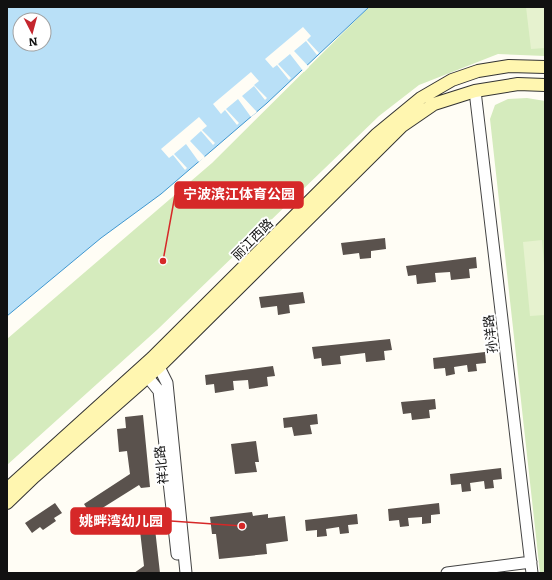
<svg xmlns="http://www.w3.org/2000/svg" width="552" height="580" font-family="Literata,'Noto Sans SC',serif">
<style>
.green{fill:#d5ebbd}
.pitch{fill:#e6f2cf}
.water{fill:#b9e0f7;stroke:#3f96cf;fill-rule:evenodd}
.pier{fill:#fffdf5}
.building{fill:#5a524d}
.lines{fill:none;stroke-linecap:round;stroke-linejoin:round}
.tertiary-casing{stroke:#444;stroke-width:13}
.secondary-casing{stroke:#333;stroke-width:14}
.tertiary{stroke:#fff;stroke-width:11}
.secondary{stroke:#fff6b0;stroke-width:12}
.labels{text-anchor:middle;stroke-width:4;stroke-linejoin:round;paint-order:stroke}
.street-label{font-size:13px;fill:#111;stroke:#fff}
.leader{fill:none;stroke:#d62828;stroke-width:1.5}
.callout-dot{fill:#d62828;stroke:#fff;stroke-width:1.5}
.callout{fill:#d62828;stroke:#d62828;stroke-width:1.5}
.callout-label{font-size:14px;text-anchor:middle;font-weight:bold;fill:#fff}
</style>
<rect width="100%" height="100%" fill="#fffdf5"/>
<!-- green -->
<path class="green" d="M 369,7 L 545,7 L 545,56 L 498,54 L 419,85 L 379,116 L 158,329 L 7,465 L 7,339 L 212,163 Z
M 527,98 L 545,101 L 545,573 L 540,573 L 490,119 L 495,105 L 508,99 Z"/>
<!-- pitch -->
<path class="pitch" d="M 526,7 L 545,7 L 545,48 L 531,49 Z
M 542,240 L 545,277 L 545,315 L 530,316 L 523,242 Z"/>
<!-- water -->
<path class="water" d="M 7,7 L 369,7 L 267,103 L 161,194 L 101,238 L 7,316 ZM 20,20 L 44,20 L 44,44 L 20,44 Z"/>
<!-- pier -->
<path class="pier" d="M 303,27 L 311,36 L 307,40 L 319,53 L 317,55 L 306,41 L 294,51 L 309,67 L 304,72 L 290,54 L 278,64 L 291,78 L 289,80 L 277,65 L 273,68 L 265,59 Z
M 251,72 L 259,81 L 254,85 L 267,98 L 265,100 L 254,86 L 242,96 L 257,112 L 251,117 L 238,99 L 226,109 L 239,123 L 237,125 L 225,110 L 221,114 L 213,104 Z
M 199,117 L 207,126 L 202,130 L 215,143 L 213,145 L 201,131 L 190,141 L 205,157 L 199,162 L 186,144 L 174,154 L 187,168 L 185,170 L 173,155 L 169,158 L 161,149 Z"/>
<!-- building -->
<path class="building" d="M 385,238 L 386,249 L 371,251 L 371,258 L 360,259 L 359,253 L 343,255 L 341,243 Z
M 476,257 L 477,268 L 469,269 L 470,278 L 451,280 L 450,272 L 435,273 L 436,282 L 417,284 L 416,275 L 408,276 L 406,266 Z
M 303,292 L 305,303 L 289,305 L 290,313 L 278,315 L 277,306 L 261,308 L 259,297 Z
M 390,339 L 392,350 L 384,351 L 385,360 L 366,362 L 365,353 L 340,356 L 341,364 L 322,366 L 321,358 L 314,359 L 312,347 Z
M 485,352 L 486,363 L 476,364 L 477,371 L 468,372 L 467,365 L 454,367 L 455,374 L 446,376 L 445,368 L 434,369 L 433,358 Z
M 273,366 L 275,376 L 267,377 L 268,386 L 249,389 L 248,380 L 233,381 L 234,390 L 215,393 L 214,384 L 206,385 L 205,375 Z
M 435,399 L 436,409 L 429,410 L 430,418 L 412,420 L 411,413 L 403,414 L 401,402 Z
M 317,414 L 318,424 L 310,425 L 312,434 L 294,436 L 292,427 L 284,428 L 283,418 Z
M 143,415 L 150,487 L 141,488 L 139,485 L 96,512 L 94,509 L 89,512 L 84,504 L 130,474 L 127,451 L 119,452 L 117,429 L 126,428 L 125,417 Z
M 256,441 L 259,462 L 255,462 L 257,472 L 235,474 L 231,444 Z
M 501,468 L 502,479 L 493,480 L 494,488 L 485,489 L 484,481 L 470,483 L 471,491 L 462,492 L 461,484 L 451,485 L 450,474 Z
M 55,503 L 62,513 L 54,518 L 56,521 L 43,530 L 40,527 L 32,533 L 25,523 Z
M 439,503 L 440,514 L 431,515 L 431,523 L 422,524 L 422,517 L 408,518 L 409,526 L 400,527 L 399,520 L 389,521 L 388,509 Z
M 153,511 L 160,573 L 134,573 L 144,566 L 138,513 Z
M 252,512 L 253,516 L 268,514 L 268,518 L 285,516 L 288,541 L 266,544 L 267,554 L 219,559 L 216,534 L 212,534 L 210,517 Z
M 357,514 L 358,524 L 348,525 L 349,533 L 340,534 L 339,527 L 326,529 L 327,536 L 317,537 L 317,530 L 306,531 L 305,520 Z"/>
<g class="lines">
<!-- tertiary casing -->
<g class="tertiary-casing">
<path id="tertiary" d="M 475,91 L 532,573
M 154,361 L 159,367 L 167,383 L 186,573
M 142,370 L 159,391 L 177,554
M 447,573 L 531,562"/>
</g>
<!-- secondary casing -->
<g class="secondary-casing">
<path id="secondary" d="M 7,489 L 152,358 L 376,135 L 421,98 L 452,80 L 478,71 L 509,66 L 545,67
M 7,503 L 34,477 L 159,367 L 402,126 L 434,104 L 475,91 L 518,84 L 545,85"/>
</g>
<!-- tertiary -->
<use href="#tertiary" class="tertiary"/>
<!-- secondary -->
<use href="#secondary" class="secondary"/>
</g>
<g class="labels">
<!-- street labels -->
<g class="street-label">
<text transform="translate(252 239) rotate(-45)" y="5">丽江西路</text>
<text transform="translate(490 334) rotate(-97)" y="5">孙洋路</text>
<text transform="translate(161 465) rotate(-96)" y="5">祥北路</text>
</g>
</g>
<!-- callouts -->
<path class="leader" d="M163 261L175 195M242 526L171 521"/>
<g class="callout-dot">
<circle cx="163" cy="261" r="4"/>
<circle cx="242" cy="526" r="4"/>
</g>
<g class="callout">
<rect x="175" y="182" width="128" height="26" rx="4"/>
<rect x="71" y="508" width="100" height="26" rx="4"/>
</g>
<g class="callout-label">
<text x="239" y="199">宁波滨江体育公园</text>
<text x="121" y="526">姚畔湾幼儿园</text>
</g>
<!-- border -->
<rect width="552" height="580" fill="none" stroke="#111111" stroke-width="16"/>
<!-- north arrow -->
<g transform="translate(32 32) rotate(174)"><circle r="19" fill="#ffffff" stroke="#a0a0a0"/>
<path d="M0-3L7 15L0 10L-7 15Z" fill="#c4262e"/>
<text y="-6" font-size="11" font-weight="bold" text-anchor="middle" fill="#111111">N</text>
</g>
</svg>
